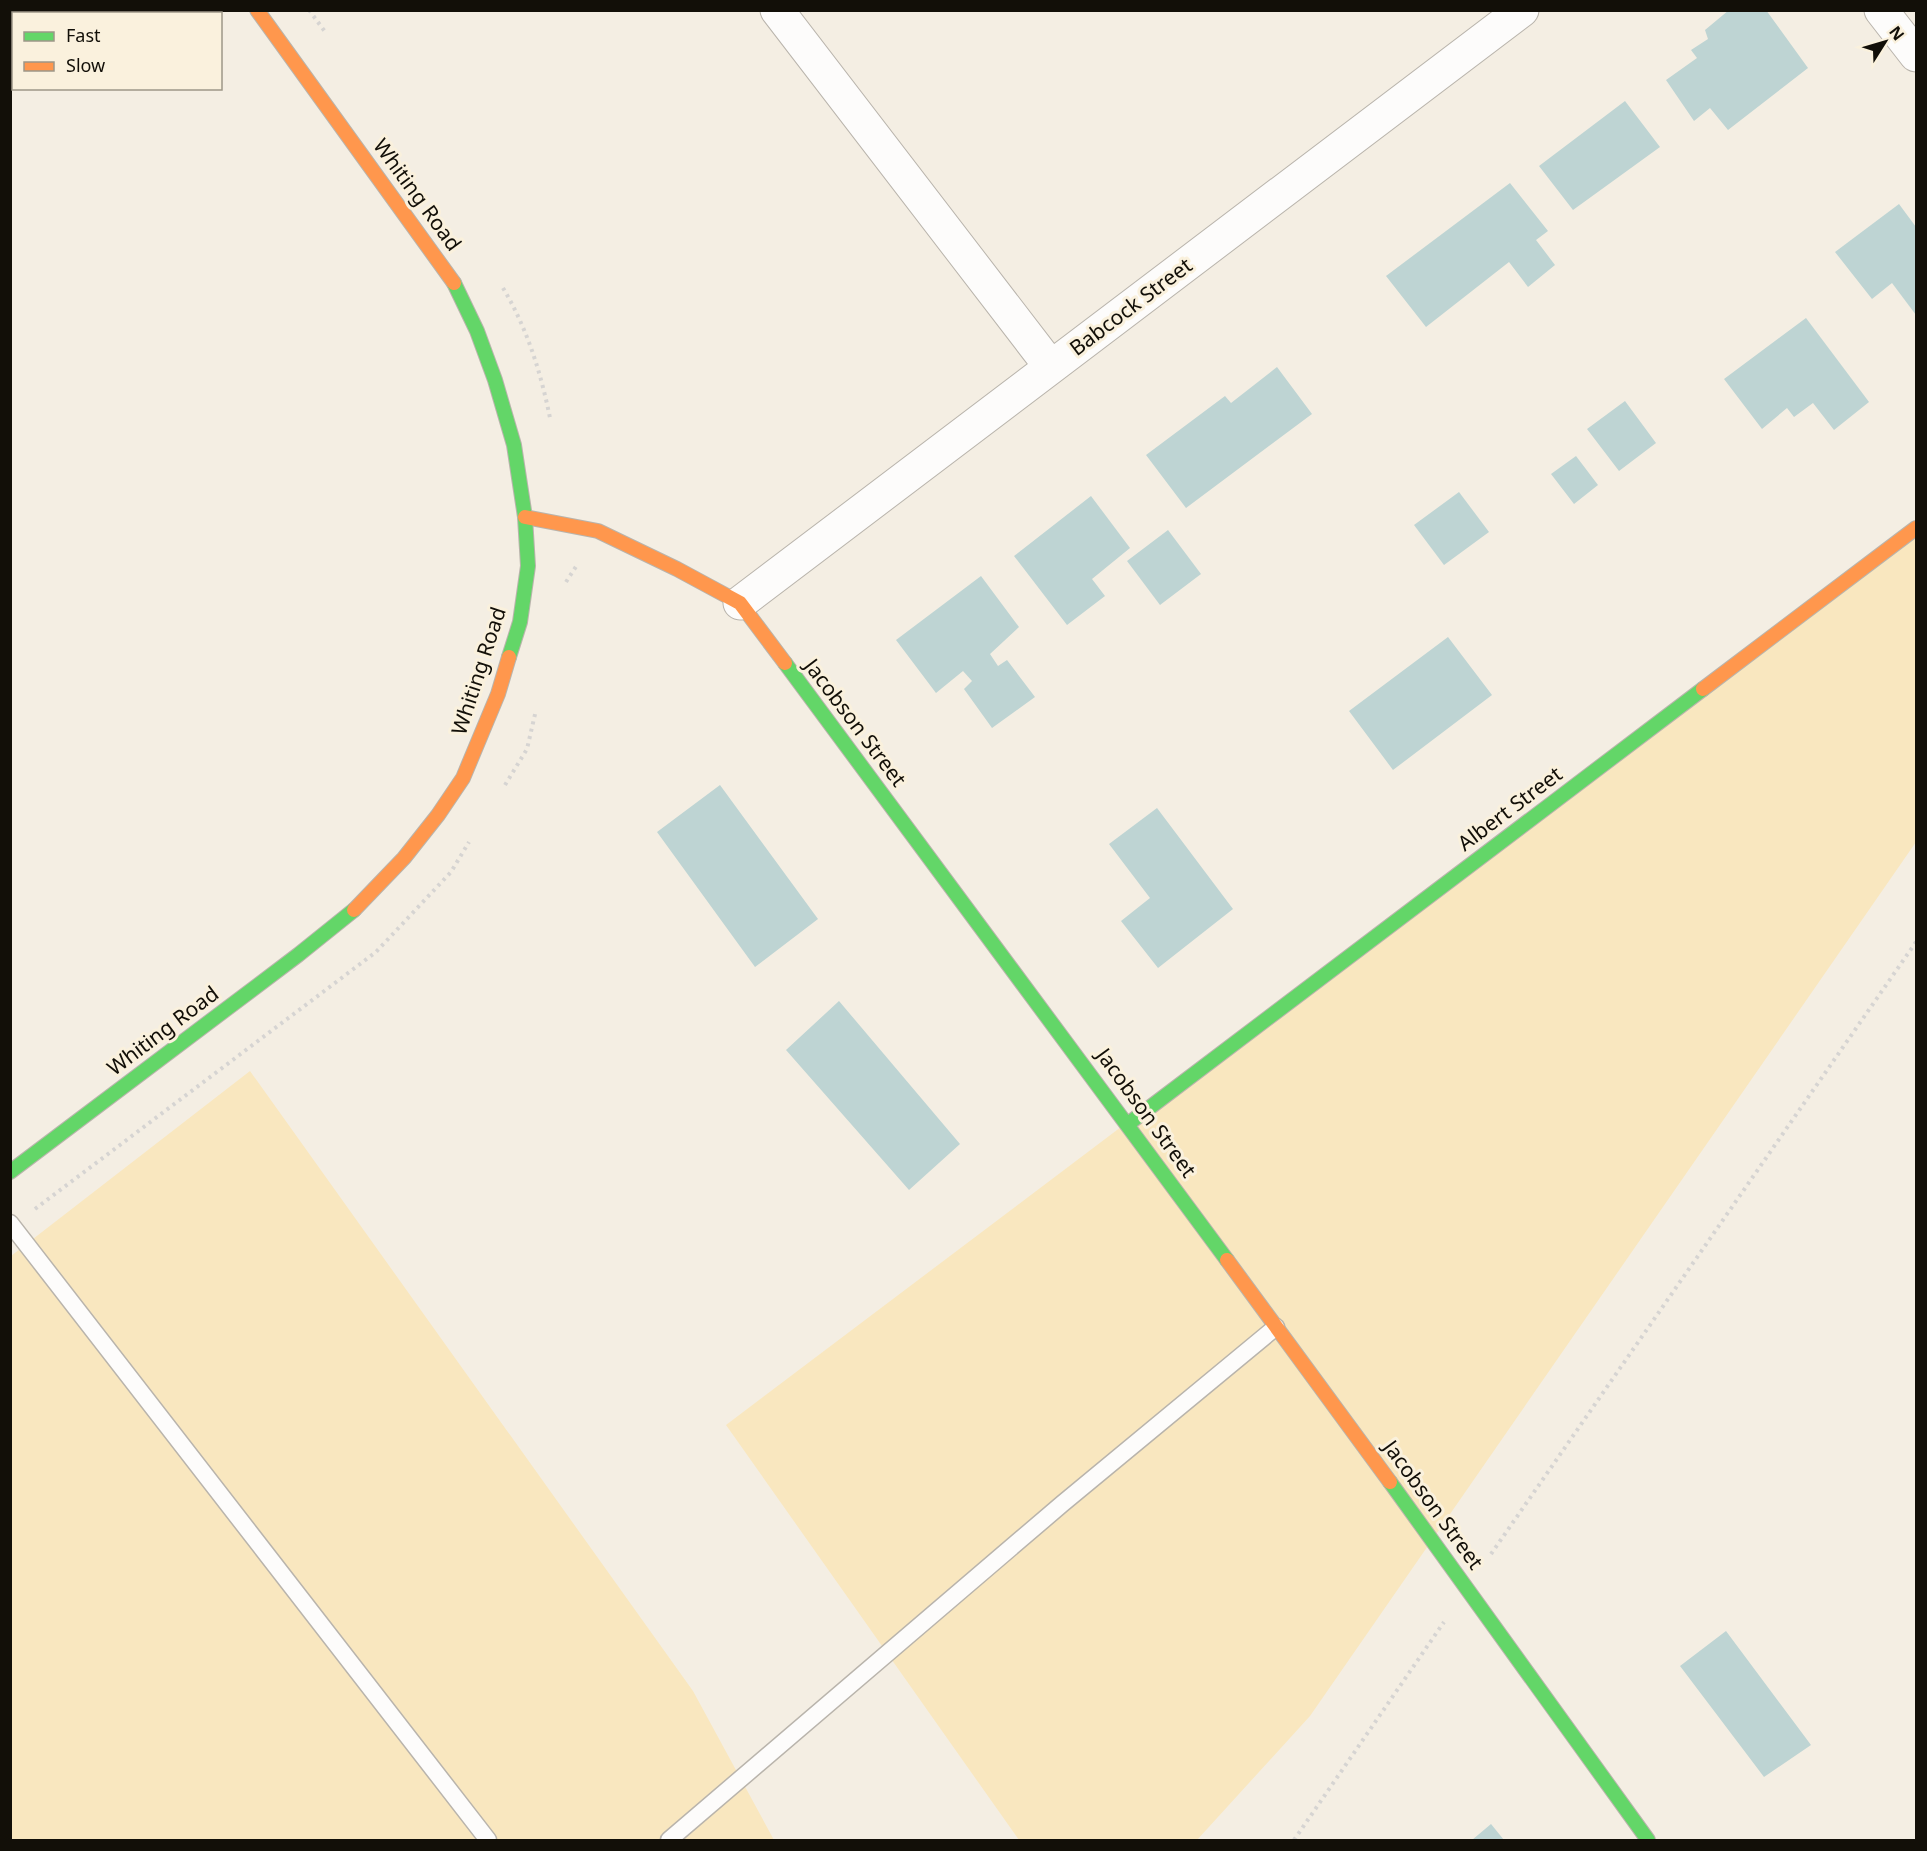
<svg xmlns="http://www.w3.org/2000/svg" width="1927" height="1851" font-family="'Noto Sans',sans-serif">
<style>
.green{fill:#f9e7bf}
.building{fill:#bed4d3}
.lines{fill:none;stroke-linecap:round;stroke-linejoin:round}
.lane-casing{stroke:#b9b4ac;stroke-width:19}
.street-casing{stroke:#b9b4ac;stroke-width:35}
.fast-casing{stroke:#b9b4ac;stroke-width:16}
.slow-casing{stroke:#b9b4ac;stroke-width:16}
.path{stroke:#d6d4d2;stroke-width:4;stroke-dasharray:3 4.5;stroke-linecap:butt}
.lane{stroke:#fdfcfb;stroke-width:16}
.street{stroke:#fdfcfb;stroke-width:33}
.fast{stroke:#63d668;stroke-width:14}
.slow{stroke:#ff974d;stroke-width:14}
.labels{text-anchor:middle;stroke-width:6;stroke-linejoin:round;paint-order:stroke}
.street-label{font-size:21px;fill:#120f08;stroke:#faf1dd}
</style>
<rect width="100%" height="100%" fill="#f4eee3"/>
<!-- green -->
<path class="green" d="M 1916,527 L 1916,842 L 1310,1716 L 1197,1840 L 1019,1840 L 726,1425 Z
M 250,1071 L 693,1691 L 774,1840 L 11,1840 L 11,1256 Z"/>
<!-- building -->
<path class="building" d="M 1729,10 L 1766,10 L 1808,68 L 1728,130 L 1710,108 L 1694,121 L 1666,80 L 1697,58 L 1691,50 L 1708,39 L 1705,30 Z
M 1625,101 L 1660,147 L 1573,210 L 1539,166 Z
M 1510,183 L 1548,231 L 1536,240 L 1555,265 L 1528,287 L 1509,262 L 1426,327 L 1386,276 Z
M 1899,204 L 1916,227 L 1916,315 L 1892,283 L 1872,299 L 1835,252 Z
M 1806,318 L 1869,402 L 1834,430 L 1813,403 L 1794,417 L 1787,408 L 1762,429 L 1724,379 Z
M 1277,367 L 1312,414 L 1186,508 L 1146,455 L 1225,396 L 1231,403 Z
M 1625,401 L 1656,443 L 1619,471 L 1587,429 Z
M 1576,456 L 1598,485 L 1574,504 L 1551,474 Z
M 1459,492 L 1489,532 L 1444,565 L 1414,525 Z
M 1091,496 L 1130,548 L 1092,579 L 1105,596 L 1067,625 L 1014,556 Z
M 1168,530 L 1201,574 L 1160,605 L 1127,561 Z
M 981,576 L 1019,627 L 990,654 L 998,666 L 1007,660 L 1035,697 L 992,728 L 964,689 L 972,681 L 963,671 L 936,693 L 896,640 Z
M 1448,637 L 1492,695 L 1393,770 L 1349,711 Z
M 720,785 L 818,919 L 755,967 L 657,832 Z
M 1157,808 L 1233,909 L 1158,968 L 1121,921 L 1150,898 L 1109,844 Z
M 839,1001 L 960,1144 L 909,1190 L 786,1050 Z
M 1726,1631 L 1811,1745 L 1764,1777 L 1680,1666 Z
M 1491,1824 L 1504,1840 L 1472,1840 Z"/>
<g class="lines">
<!-- lane casing -->
<g class="lane-casing">
<path id="lane" d="M 10,1223 L 488,1840
M 669,1840 L 1062,1504 L 1276,1327"/>
</g>
<!-- street casing -->
<g class="street-casing">
<path id="street" d="M 777,10 L 1051,367
M 1881,10 L 1916,55
M 740,603 L 1522,10"/>
</g>
<!-- fast casing -->
<g class="fast-casing">
<path id="fast" d="M 454,283 L 477,331 L 495,380 L 514,445 L 525,517 L 528,566 L 520,622 L 509,657
M 785,663 L 1227,1260
M 1128,1124 L 1703,689
M 10,1172 L 298,955 L 354,910
M 1390,1482 L 1648,1840"/>
</g>
<!-- slow casing -->
<g class="slow-casing">
<path id="slow" d="M 257,10 L 454,283
M 525,517 L 598,531 L 677,569 L 740,603 L 785,663
M 1703,689 L 1916,528
M 354,910 L 404,858 L 438,815 L 463,778 L 498,694 L 509,657
M 1227,1260 L 1390,1482"/>
</g>
<!-- path -->
<path class="path" d="M 309,10 L 326,33
M 503,288 C 527,328 541,373 550,418
M 566,582 L 577,565
M 505,785 L 527,749 L 536,710
M 35,1209 L 376,952 L 451,872 L 469,842
M 1491,1554 L 1916,942
M 1294,1840 L 1444,1622"/>
<!-- lane -->
<use href="#lane" class="lane"/>
<!-- street -->
<use href="#street" class="street"/>
<!-- fast -->
<use href="#fast" class="fast"/>
<!-- slow -->
<use href="#slow" class="slow"/>
</g>
<g class="labels">
<!-- street labels -->
<g class="street-label">
<text transform="translate(417 195) rotate(54)" y="7">Whiting Road</text>
<text transform="translate(1131 307) rotate(-37)" y="7">Babcock Street</text>
<text transform="translate(479 671) rotate(-72)" y="7">Whiting Road</text>
<text transform="translate(855 723) rotate(53)" y="7">Jacobson Street</text>
<text transform="translate(1510 809) rotate(-37)" y="7">Albert Street</text>
<text transform="translate(163 1031) rotate(-37)" y="7">Whiting Road</text>
<text transform="translate(1146 1113) rotate(54)" y="7">Jacobson Street</text>
<text transform="translate(1433 1505) rotate(54)" y="7">Jacobson Street</text>
</g>
</g>
<!-- border -->
<rect width="1927" height="1851" fill="none" stroke="#120f08" stroke-width="24"/>
<!-- legend -->
<rect x="12" y="12" width="210" height="78" fill="#faf1dd" stroke="#9d9788" stroke-width="1.5"/>
<rect x="24" y="32" width="30" height="9" fill="#63d668" stroke="#9d9788" stroke-width="1.5"/>
<text x="66" y="42" font-size="18" fill="#120f08">Fast</text>
<rect x="24" y="62" width="30" height="9" fill="#ff974d" stroke="#9d9788" stroke-width="1.5"/>
<text x="66" y="72" font-size="18" fill="#120f08">Slow</text>
<!-- north arrow -->
<g transform="translate(1885 42) rotate(53)" stroke="#faf1dd" stroke-width="4.5" paint-order="stroke">
<path d="M0-4.5L10 22L0 15L-10 22Z" fill="#120f08"/>
<text y="-9" font-size="16" font-weight="bold" text-anchor="middle" fill="#120f08">N</text>
</g>
</svg>
